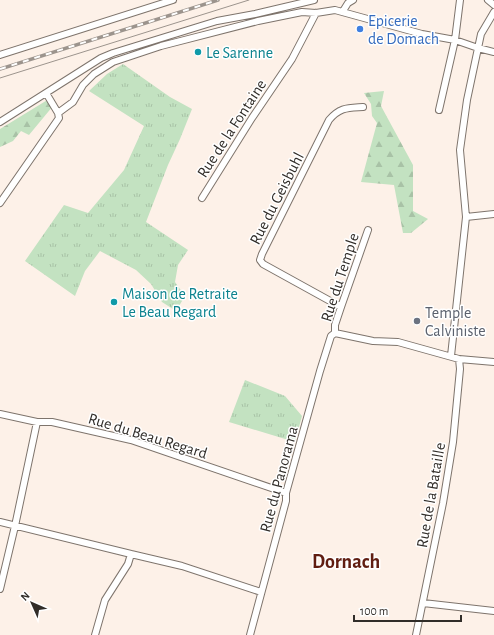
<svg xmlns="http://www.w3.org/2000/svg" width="494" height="635" font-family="'Alegreya Sans',sans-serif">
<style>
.forest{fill:url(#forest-firs)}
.park{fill:url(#park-tufts)}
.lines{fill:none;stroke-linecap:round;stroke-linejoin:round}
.street-casing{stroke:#7e746c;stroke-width:8}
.street{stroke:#fff;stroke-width:6}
.tram{stroke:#9c948d;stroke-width:1}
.rail-casing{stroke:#9c948d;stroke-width:3.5}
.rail{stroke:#fff;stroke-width:2;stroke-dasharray:6;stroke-linecap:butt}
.shop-dot{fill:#3f7fe0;stroke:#fff;stroke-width:1.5}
.culture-dot{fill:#0f9aa8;stroke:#fff;stroke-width:1.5}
.worship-dot{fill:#6b7280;stroke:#fff;stroke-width:1.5}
.labels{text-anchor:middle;stroke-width:3;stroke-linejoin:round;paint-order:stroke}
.shop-label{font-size:16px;fill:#366cbe;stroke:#fff;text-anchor:start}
.culture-label{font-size:16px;fill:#0d838f;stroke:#fff;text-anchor:start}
.street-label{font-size:16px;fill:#312d29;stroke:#fff}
.worship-label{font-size:16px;fill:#5b616d;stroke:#fff;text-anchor:start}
.district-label{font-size:20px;font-weight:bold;fill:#611e12;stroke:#fff}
</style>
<defs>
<pattern id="forest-firs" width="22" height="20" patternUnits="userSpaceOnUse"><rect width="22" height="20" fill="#c3e2c1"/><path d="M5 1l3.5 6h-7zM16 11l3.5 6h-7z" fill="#a8c2a6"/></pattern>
<pattern id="park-tufts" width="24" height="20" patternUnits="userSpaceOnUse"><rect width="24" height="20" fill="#c3e2c1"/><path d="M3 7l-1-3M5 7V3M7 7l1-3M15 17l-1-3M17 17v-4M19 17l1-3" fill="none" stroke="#a8c2a6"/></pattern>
</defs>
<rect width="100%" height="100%" fill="#fdf1e8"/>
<!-- forest -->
<path class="forest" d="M 384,91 L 381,106 L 413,165 L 413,211 L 428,219 L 411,233 L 403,233 L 394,185 L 361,182 L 377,123 L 372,116 L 371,104 L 364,93 Z
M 49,99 L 53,106 L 29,135 L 21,131 L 13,141 L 0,147 L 0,129 Z"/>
<!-- park -->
<path class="park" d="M 123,64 L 170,97 L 192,109 L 180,139 L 168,165 L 146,222 L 188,250 L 178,265 L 175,282 L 185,296 L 176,311 L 162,302 L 151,284 L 136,270 L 100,251 L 85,271 L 75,296 L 25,261 L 64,205 L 88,213 L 124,170 L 144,126 L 89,91 L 107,74 Z
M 245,380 L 285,396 L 302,416 L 295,442 L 229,422 Z"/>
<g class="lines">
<!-- street casing -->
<g class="street-casing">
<path id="street" d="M 488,0 L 494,5
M 343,11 L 348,3 L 353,0
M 0,55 L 173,0
M 439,110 L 455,40 L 460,0
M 58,113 L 73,102 L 83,85 L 94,74 L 113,62 L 161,46 L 258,21 L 302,12 L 316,13 L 335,10 L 422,34 L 455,40 L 478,48 L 494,52
M 0,122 L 101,58 L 113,53 L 217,21 L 255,14 L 314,0
M 202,198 L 252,118 L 292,59 L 316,13
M 0,203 L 59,118 L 58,113 L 46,93
M 466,217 L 494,214
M 341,307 L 263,264 L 260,260 L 262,254 L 329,120 C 340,107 348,108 363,107
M 335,333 L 373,341 L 398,342 L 459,359 L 494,362
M 335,333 L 335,325 L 341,307 L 368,230
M 451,356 L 466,217 L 460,150 L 467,100 L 481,34 L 494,12
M 0,414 L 37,422 L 52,422 L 131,440 L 286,493
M 0,522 L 131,554
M 0,589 L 15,526 L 37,422
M 423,603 L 494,611
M 95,635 L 105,600 L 128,564 L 131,554 L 182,566 L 261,592
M 250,635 L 286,501 L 286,493 L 320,371 L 331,336 L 335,333
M 416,635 L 443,503 L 453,442 L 460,369 L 459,359"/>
</g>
<!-- street -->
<use href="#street" class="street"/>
<!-- tram -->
<path class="tram" d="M 0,78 L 249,0"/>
<!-- rail casing -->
<g class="rail-casing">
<path id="rail" d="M 0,69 L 218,0"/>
</g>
<!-- rail -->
<use href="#rail" class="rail"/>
</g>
<!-- markers -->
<circle class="shop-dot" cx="360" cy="29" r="4"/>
<g class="culture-dot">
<circle cx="198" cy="52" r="4"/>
<circle cx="114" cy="302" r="4"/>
</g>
<circle class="worship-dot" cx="417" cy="321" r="4"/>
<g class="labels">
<!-- shop labels -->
<g class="shop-label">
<text x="368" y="26">Epicerie<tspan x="368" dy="18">de Domach</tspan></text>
</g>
<!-- culture labels -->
<g class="culture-label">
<text x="206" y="58">Le Sarenne</text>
<text x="122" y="299">Maison de Retraite<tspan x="122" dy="18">Le Beau Regard</tspan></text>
</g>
<!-- street labels -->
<g class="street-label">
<text transform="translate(231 128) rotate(-57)" y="6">Rue de la Fontaine</text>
<text transform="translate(276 198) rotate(-63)" y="6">Rue du Geisbuhl</text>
<text transform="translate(339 277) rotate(-72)" y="6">Rue du Temple</text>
<text transform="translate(148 435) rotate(17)" y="6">Rue du Beau Regard</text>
<text transform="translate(278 479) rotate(-75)" y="6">Rue du Panorama</text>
<text transform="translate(430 495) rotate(-80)" y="6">Rue de la Bataille</text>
</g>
<!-- worship labels -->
<g class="worship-label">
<text x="425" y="318">Temple<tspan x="425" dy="18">Calviniste</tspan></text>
</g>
<!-- district labels -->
<g class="district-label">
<text x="346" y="568">Dornach</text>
</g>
</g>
<!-- north arrow -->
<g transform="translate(32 603) rotate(315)" stroke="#ffffff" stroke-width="3" paint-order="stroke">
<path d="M0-3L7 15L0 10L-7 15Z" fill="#312d29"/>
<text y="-6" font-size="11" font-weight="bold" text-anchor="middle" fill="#312d29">N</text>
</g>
<!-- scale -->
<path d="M354 615v6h107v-6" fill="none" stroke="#312d29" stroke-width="2"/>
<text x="360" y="615" font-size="12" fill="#312d29" stroke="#ffffff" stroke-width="3" paint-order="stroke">100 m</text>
</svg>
